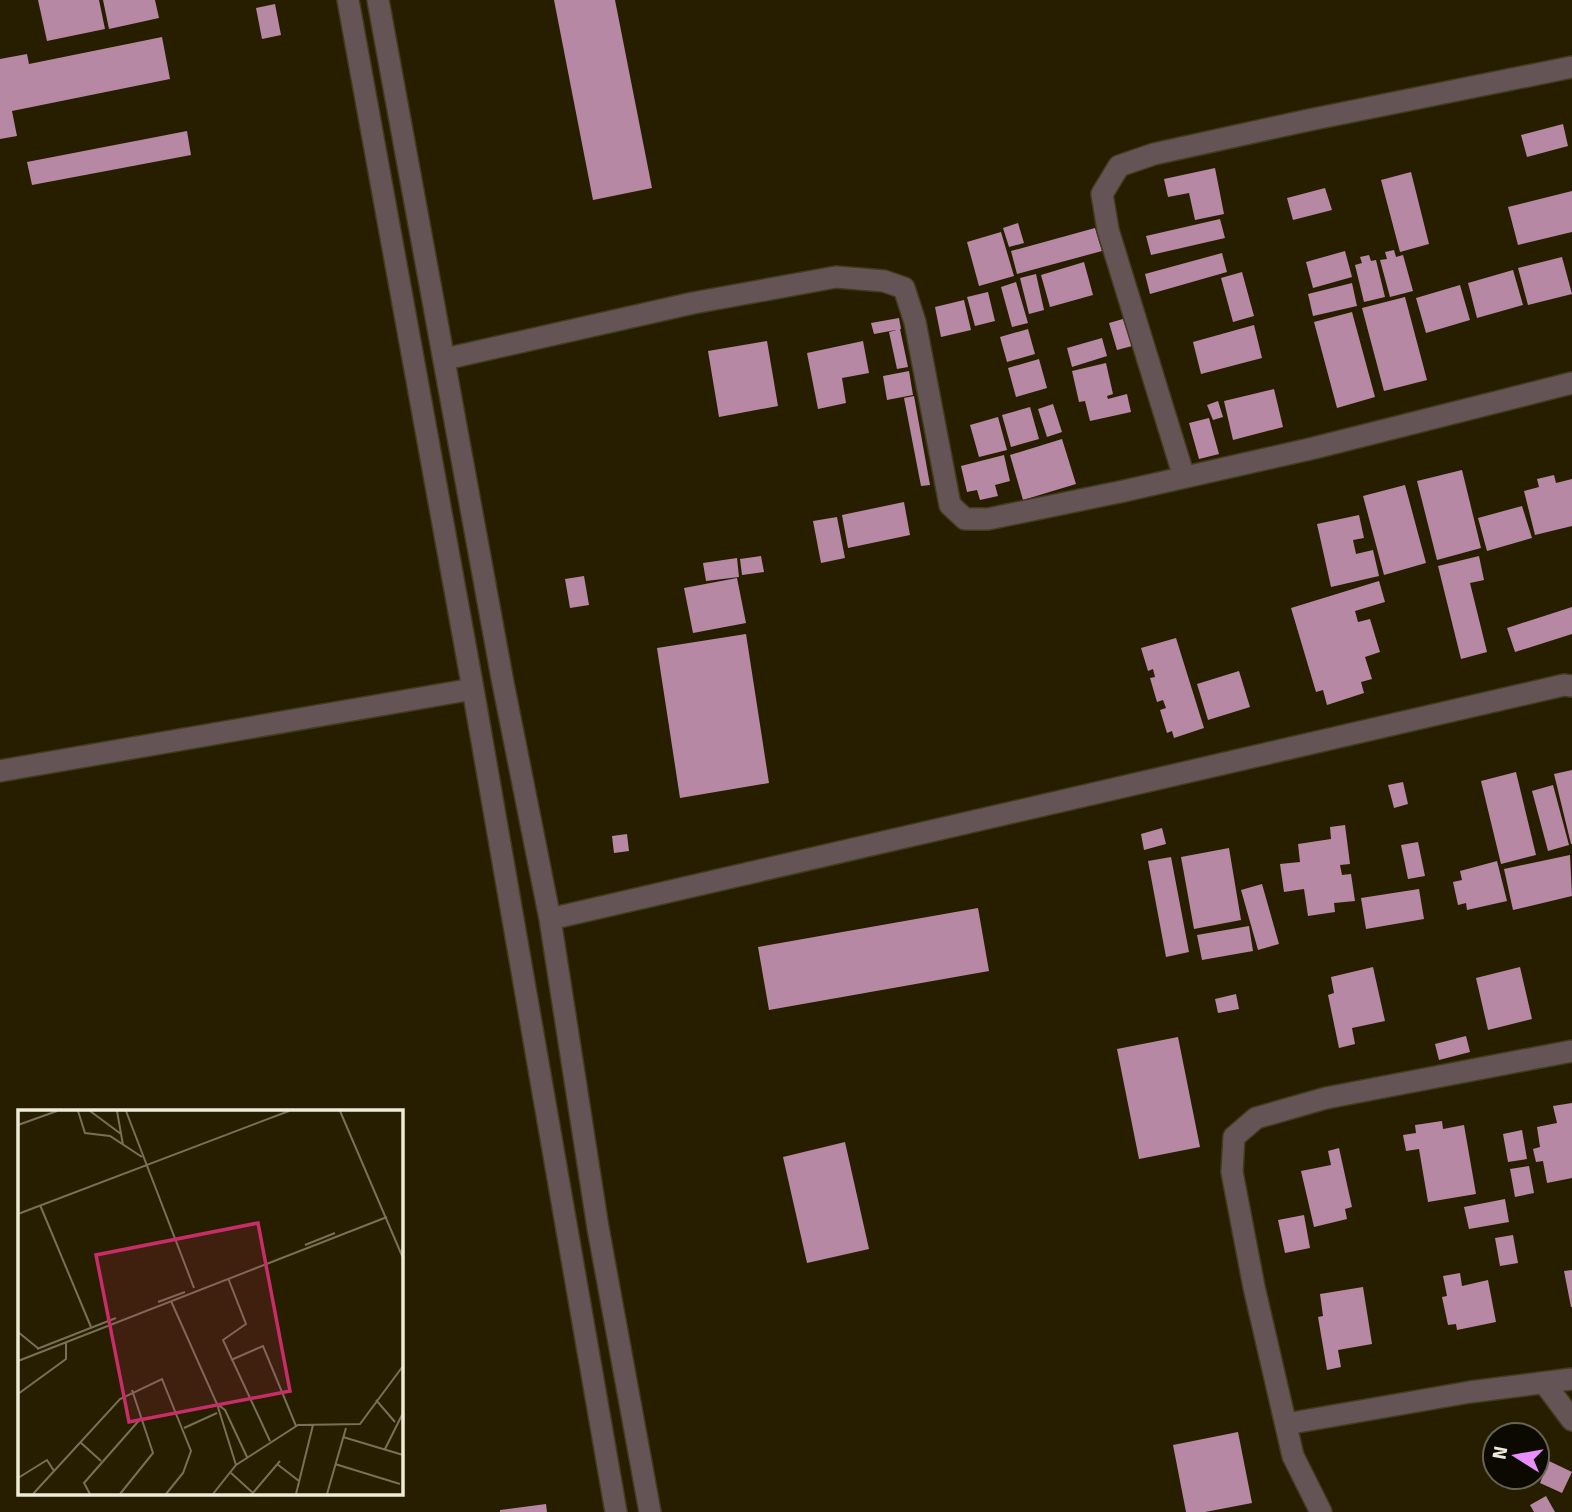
<svg xmlns="http://www.w3.org/2000/svg" width="1572" height="1512" font-family="Signika,sans-serif">
<style>
.building{fill:#b788a4}
.lines{fill:none;stroke-linecap:round;stroke-linejoin:round}
.minor-casing{stroke:#433b1e;stroke-width:24}
.minor{stroke:#655456;stroke-width:21}
.inset-road{fill:none;stroke:#777057;stroke-width:2}
.view{fill:#c72d68;fill-opacity:0.15;stroke:#c72d68;stroke-width:3.5}
.inset-edge{fill:none;stroke:#f0ebd9;stroke-width:3.5}
</style>
<rect width="100%" height="100%" fill="#271e00"/>
<!-- building -->
<path class="building" d="M 38,0 L 99,0 L 105,29 L 47,41 Z
M 103,0 L 155,0 L 159,18 L 109,29 Z
M 554,0 L 615,0 L 652,188 L 593,200 Z
M 275,4 L 281,35 L 262,39 L 256,8 Z
M 162,37 L 170,79 L 12,111 L 17,136 L 0,139 L 0,59 L 27,54 L 29,64 Z
M 1563,124 L 1568,146 L 1527,157 L 1521,135 Z
M 187,131 L 191,155 L 32,185 L 27,162 Z
M 1215,168 L 1224,214 L 1195,220 L 1189,193 L 1168,197 L 1164,179 Z
M 1411,172 L 1429,244 L 1400,252 L 1381,180 Z
M 1325,188 L 1332,210 L 1293,220 L 1287,198 Z
M 1572,191 L 1572,232 L 1518,245 L 1508,207 Z
M 1220,219 L 1225,238 L 1151,255 L 1146,236 Z
M 1018,223 L 1024,243 L 1009,247 L 1003,228 Z
M 1095,228 L 1102,251 L 1017,274 L 1011,251 Z
M 1001,232 L 1014,276 L 979,286 L 967,242 Z
M 1394,250 L 1396,257 L 1403,255 L 1413,291 L 1390,297 L 1380,260 L 1387,259 L 1385,252 Z
M 1345,251 L 1352,277 L 1313,288 L 1306,262 Z
M 1222,253 L 1227,272 L 1150,294 L 1145,274 Z
M 1369,255 L 1371,261 L 1376,260 L 1385,297 L 1364,302 L 1355,265 L 1362,263 L 1360,257 Z
M 1562,257 L 1572,294 L 1528,305 L 1518,268 Z
M 1084,262 L 1093,295 L 1050,307 L 1041,275 Z
M 1513,270 L 1523,305 L 1477,318 L 1468,283 Z
M 1242,272 L 1254,316 L 1233,322 L 1221,278 Z
M 1036,274 L 1044,310 L 1029,314 L 1020,278 Z
M 1016,282 L 1028,323 L 1012,327 L 1001,287 Z
M 1352,283 L 1357,306 L 1313,316 L 1308,294 Z
M 1460,285 L 1470,320 L 1426,333 L 1416,298 Z
M 988,292 L 995,321 L 975,326 L 967,297 Z
M 1405,297 L 1427,380 L 1384,391 L 1362,308 Z
M 964,300 L 971,330 L 941,337 L 935,307 Z
M 1352,312 L 1375,397 L 1337,408 L 1314,322 Z
M 899,318 L 901,329 L 874,334 L 871,323 Z
M 1123,319 L 1132,346 L 1117,350 L 1109,323 Z
M 1254,325 L 1262,358 L 1201,374 L 1193,342 Z
M 900,329 L 908,367 L 897,369 L 889,332 Z
M 1028,329 L 1035,354 L 1007,362 L 1000,337 Z
M 1102,338 L 1107,356 L 1072,367 L 1067,348 Z
M 767,341 L 778,406 L 719,417 L 708,351 Z
M 863,341 L 869,373 L 842,378 L 846,403 L 818,409 L 807,353 Z
M 1039,359 L 1047,388 L 1016,397 L 1008,368 Z
M 1106,363 L 1113,394 L 1107,396 L 1108,399 L 1127,394 L 1131,412 L 1090,421 L 1085,401 L 1079,402 L 1072,371 Z
M 909,371 L 913,395 L 887,400 L 883,376 Z
M 1274,389 L 1283,427 L 1233,440 L 1224,401 Z
M 914,396 L 930,485 L 921,486 L 904,398 Z
M 1218,401 L 1223,417 L 1213,420 L 1207,405 Z
M 1053,404 L 1062,432 L 1047,437 L 1038,409 Z
M 1030,407 L 1039,439 L 1011,447 L 1002,415 Z
M 998,417 L 1007,450 L 979,457 L 970,425 Z
M 1209,418 L 1219,454 L 1199,459 L 1189,423 Z
M 1062,439 L 1076,484 L 1023,500 L 1010,455 Z
M 1004,455 L 1010,481 L 995,485 L 998,496 L 980,500 L 977,490 L 967,492 L 961,466 Z
M 1462,470 L 1481,548 L 1437,560 L 1417,481 Z
M 1554,475 L 1556,483 L 1572,479 L 1572,526 L 1535,535 L 1524,491 L 1539,487 L 1537,479 Z
M 1405,485 L 1426,563 L 1384,575 L 1363,496 Z
M 904,502 L 910,535 L 848,548 L 842,515 Z
M 1522,506 L 1532,538 L 1487,551 L 1478,518 Z
M 1359,515 L 1364,538 L 1353,540 L 1356,554 L 1373,550 L 1379,576 L 1331,587 L 1317,524 Z
M 837,517 L 845,558 L 821,563 L 813,521 Z
M 761,556 L 764,572 L 742,575 L 740,559 Z
M 1479,556 L 1484,580 L 1470,583 L 1487,652 L 1461,659 L 1438,566 Z
M 737,558 L 739,577 L 706,581 L 703,563 Z
M 584,576 L 589,605 L 570,608 L 565,579 Z
M 737,578 L 746,623 L 693,633 L 684,588 Z
M 1379,581 L 1385,602 L 1355,611 L 1358,622 L 1370,619 L 1380,652 L 1365,657 L 1372,679 L 1361,682 L 1364,693 L 1327,705 L 1323,690 L 1316,692 L 1291,608 Z
M 1572,607 L 1572,634 L 1515,652 L 1507,628 Z
M 746,634 L 769,783 L 680,798 L 657,648 Z
M 1176,638 L 1204,728 L 1174,738 L 1172,731 L 1167,733 L 1160,710 L 1166,708 L 1163,700 L 1157,702 L 1150,678 L 1155,677 L 1153,669 L 1148,671 L 1141,648 Z
M 1239,671 L 1250,707 L 1208,720 L 1197,684 Z
M 1572,770 L 1572,844 L 1571,844 L 1554,774 Z
M 1516,772 L 1536,855 L 1501,864 L 1481,781 Z
M 1403,782 L 1408,804 L 1394,808 L 1388,785 Z
M 1553,785 L 1569,845 L 1548,851 L 1532,791 Z
M 1345,825 L 1350,864 L 1340,865 L 1342,875 L 1351,874 L 1355,901 L 1334,903 L 1335,912 L 1308,916 L 1304,889 L 1284,892 L 1280,864 L 1300,862 L 1298,844 L 1331,839 L 1330,827 Z
M 1162,828 L 1166,844 L 1144,850 L 1141,834 Z
M 627,834 L 629,851 L 614,853 L 612,836 Z
M 1418,842 L 1425,876 L 1408,879 L 1401,845 Z
M 1229,848 L 1241,920 L 1194,929 L 1181,857 Z
M 1570,855 L 1572,896 L 1513,910 L 1504,869 Z
M 1171,857 L 1189,952 L 1166,957 L 1148,861 Z
M 1497,861 L 1507,901 L 1467,910 L 1466,903 L 1458,905 L 1453,882 L 1462,880 L 1460,871 Z
M 1262,884 L 1279,944 L 1258,950 L 1241,890 Z
M 1419,889 L 1424,919 L 1366,929 L 1361,898 Z
M 978,908 L 989,971 L 769,1010 L 758,947 Z
M 1249,926 L 1253,951 L 1202,960 L 1197,935 Z
M 1373,967 L 1385,1021 L 1352,1028 L 1355,1044 L 1339,1048 L 1328,995 L 1334,993 L 1331,977 Z
M 1520,967 L 1532,1019 L 1488,1030 L 1476,978 Z
M 1236,994 L 1239,1009 L 1218,1013 L 1215,999 Z
M 1466,1036 L 1470,1052 L 1439,1060 L 1435,1044 Z
M 1178,1037 L 1200,1147 L 1139,1159 L 1117,1049 Z
M 1572,1103 L 1572,1178 L 1547,1183 L 1543,1161 L 1536,1162 L 1533,1149 L 1540,1147 L 1537,1127 L 1557,1123 L 1553,1106 Z
M 1442,1121 L 1443,1129 L 1464,1125 L 1476,1194 L 1428,1202 L 1419,1149 L 1406,1151 L 1403,1135 L 1416,1133 L 1415,1125 Z
M 1522,1130 L 1527,1159 L 1508,1162 L 1503,1134 Z
M 845,1142 L 869,1249 L 807,1263 L 783,1157 Z
M 1339,1148 L 1352,1207 L 1345,1209 L 1347,1219 L 1314,1227 L 1301,1171 L 1331,1165 L 1328,1151 Z
M 1529,1166 L 1534,1193 L 1515,1197 L 1510,1169 Z
M 1505,1199 L 1509,1222 L 1469,1229 L 1464,1207 Z
M 1304,1215 L 1310,1248 L 1285,1253 L 1278,1220 Z
M 1513,1235 L 1518,1263 L 1500,1266 L 1495,1238 Z
M 1572,1270 L 1572,1307 L 1571,1307 L 1564,1271 Z
M 1460,1273 L 1462,1286 L 1488,1280 L 1496,1322 L 1457,1330 L 1456,1324 L 1448,1325 L 1442,1297 L 1447,1296 L 1443,1276 Z
M 1363,1287 L 1372,1344 L 1338,1350 L 1341,1367 L 1327,1370 L 1318,1317 L 1323,1316 L 1320,1294 Z
M 1238,1432 L 1252,1503 L 1205,1512 L 1186,1512 L 1173,1445 Z
M 1549,1461 L 1572,1472 L 1562,1493 L 1540,1483 Z
M 1546,1496 L 1555,1512 L 1534,1512 L 1530,1505 Z
M 546,1504 L 547,1512 L 500,1512 L 500,1510 Z"/>
<g class="lines">
<!-- minor casing -->
<g class="minor-casing">
<path id="minor" d="M 348,0 L 473,689 L 616,1512
M 378,0 L 503,683 L 550,919 L 598,1228 L 650,1512
M 445,359 L 693,303 L 836,277 L 884,281 L 904,288 L 915,322 L 950,505 L 965,519 L 988,519 L 1124,491 L 1314,448 L 1572,383
M 1184,477 L 1108,230 L 1102,194 L 1119,166 L 1154,154 L 1309,120 L 1572,67
M 0,771 L 473,689
M 550,919 L 1564,685 L 1572,686
M 1545,1384 L 1572,1420
M 1286,1424 L 1470,1392 L 1572,1379
M 1321,1512 L 1293,1456 L 1254,1287 L 1232,1172 L 1234,1137 L 1256,1118 L 1326,1098 L 1572,1051"/>
</g>
<!-- minor -->
<use href="#minor" class="minor"/>
</g>
<!-- overview -->
<g transform="translate(18 1110)">
<rect width="385" height="385" fill="#271e00"/>
<path class="inset-road" d="M 60,1 L 67,23 L 92,26 L 124,47M 72,1 L 103,24M 99,1 L 105,35M 108,1 L 176,178M 322,1 L 385,148M 0,15 L 39,1M 22,95 L 73,217M 0,104 L 271,1M 287,135 L 317,123M 210,168 L 228,214 L 205,230 L 252,331M 153,191 L 199,294 L 218,355M 140,192 L 167,182M 0,222 L 21,239M 19,239 L 98,208M 213,250 L 245,236 L 278,316M 0,251 L 369,107M 0,284 L 48,249 L 48,232M 358,290 L 377,312M 199,294 L 207,300 L 229,347M 166,318 L 199,303M 325,327 L 385,345M 62,332 L 83,351M 367,339 L 385,303M 259,354 L 281,371M 317,354 L 382,374M 213,363 L 235,383M 0,368 L 29,350 L 36,361M 15,384 L 102,289 L 144,269 L 173,341 L 165,363 L 148,384M 72,384 L 66,373 L 124,307M 102,384 L 135,343 L 114,280M 195,384 L 218,355 L 280,315 L 342,314 L 385,256M 234,384 L 262,351M 278,384 L 295,315M 309,384 L 328,318"/>
<path class="view" d="M 240,113 L 272,281 L 111,312 L 78,145 Z"/>
<rect width="385" height="385" class="inset-edge"/>
</g>
<!-- north arrow -->
<g transform="translate(1516 1456) rotate(281)"><circle r="33" fill="#0c0901" stroke="#676357" stroke-width="2"/>
<path d="M0-5L12 26L0 18L-12 26Z" fill="#e88eff"/>
<text y="-10" font-size="19" font-weight="bold" text-anchor="middle" fill="#f0ebd9">N</text>
</g>
</svg>
